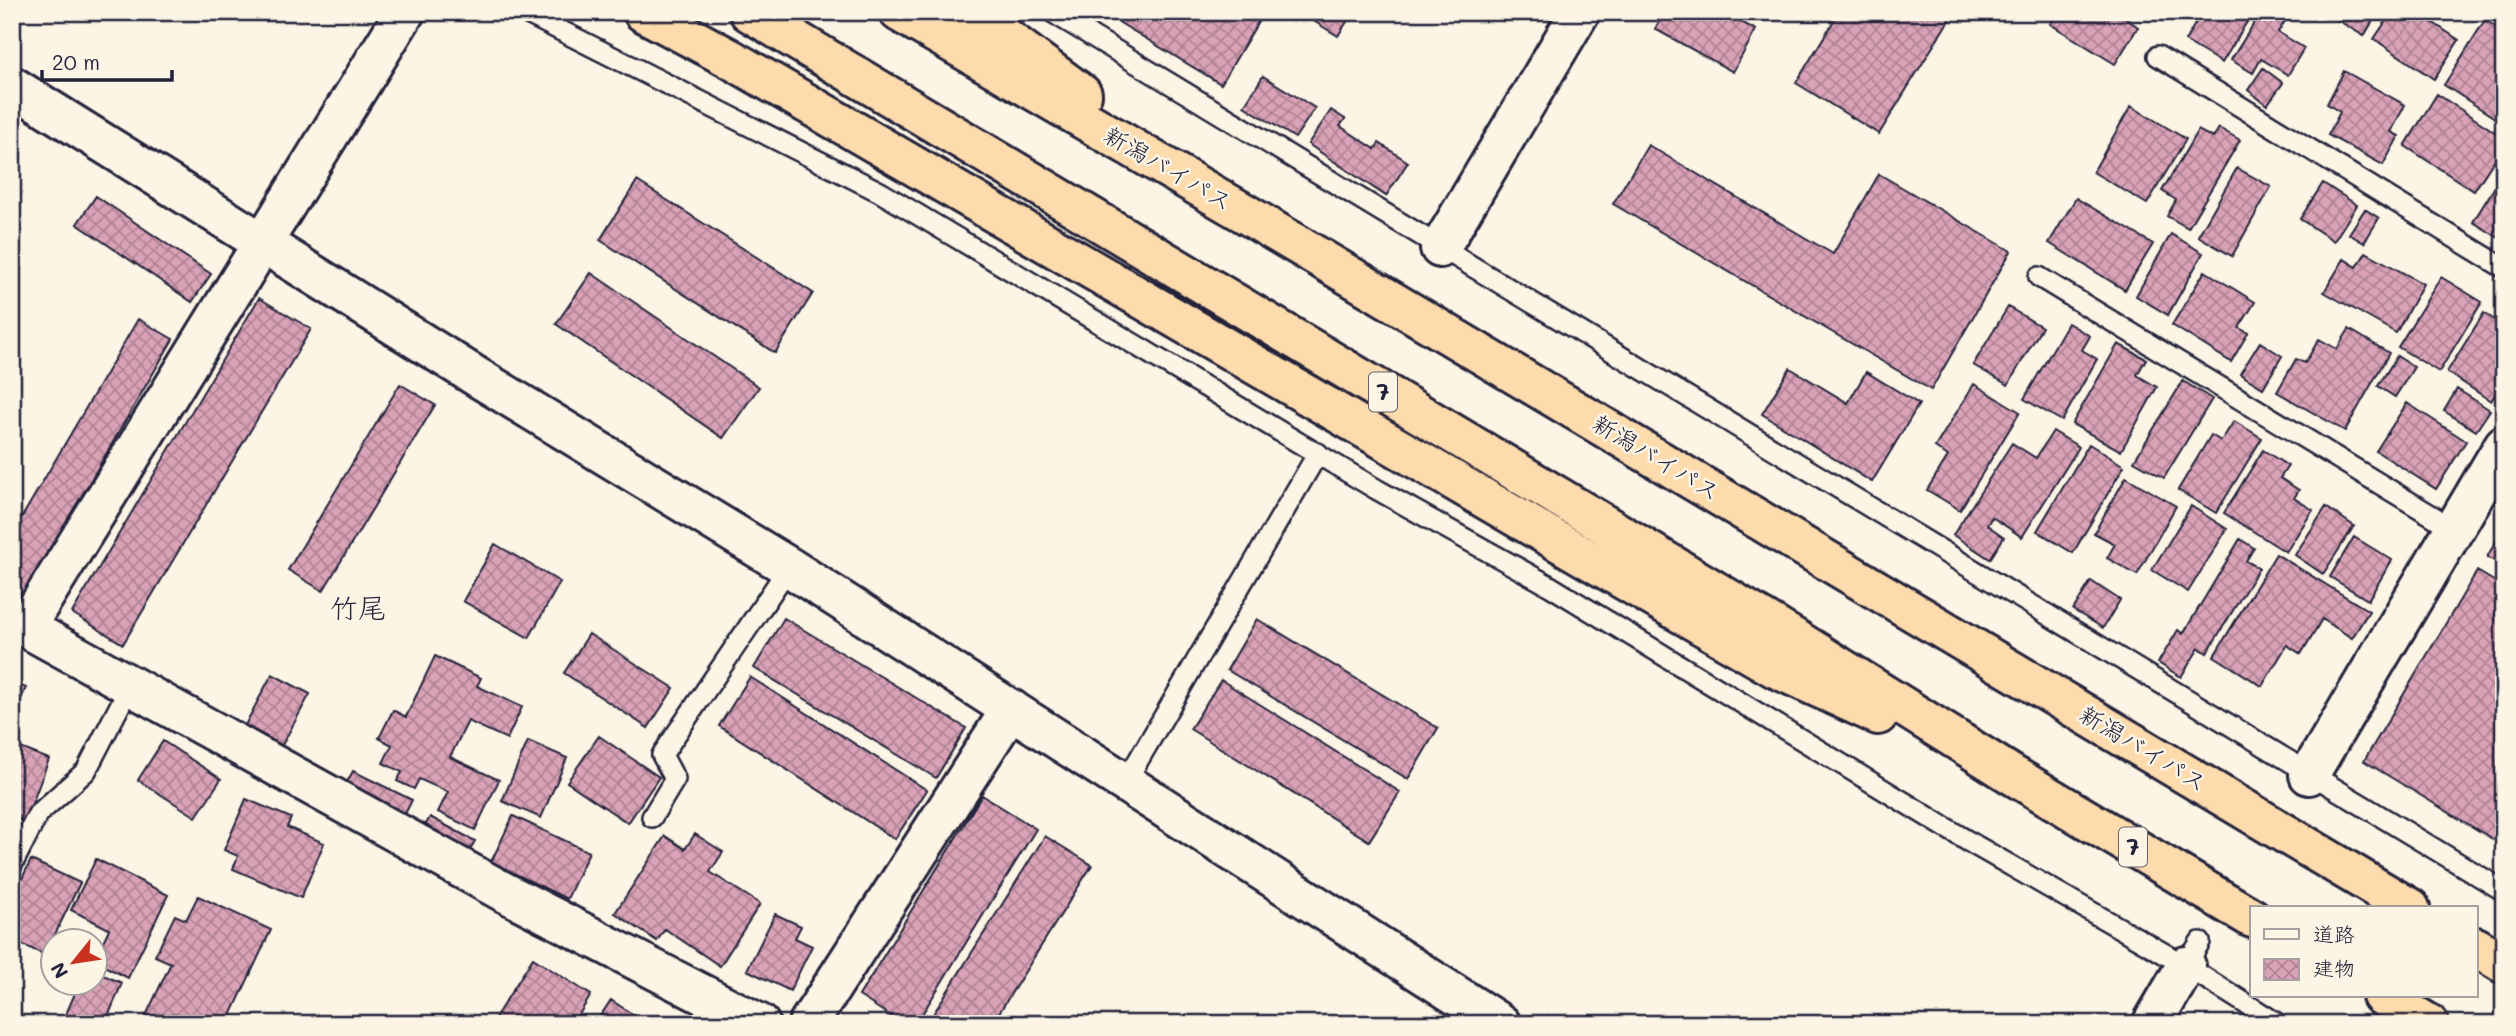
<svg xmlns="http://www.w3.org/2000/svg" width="2516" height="1036" font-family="Mali,'Klee One',sans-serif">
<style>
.building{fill:url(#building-cross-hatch);stroke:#22223b;stroke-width:2}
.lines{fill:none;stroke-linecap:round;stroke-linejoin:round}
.service-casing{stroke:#22223b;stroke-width:24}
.minor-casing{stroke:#22223b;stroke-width:44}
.tertiary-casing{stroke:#22223b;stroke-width:44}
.trunk-casing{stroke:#22223b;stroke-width:44}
.service{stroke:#fcf5e5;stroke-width:19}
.minor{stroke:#fcf5e5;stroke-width:38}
.tertiary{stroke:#fcf5e5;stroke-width:38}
.trunk{stroke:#fedbac;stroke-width:38}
.labels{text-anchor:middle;stroke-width:5;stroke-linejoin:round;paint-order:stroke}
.shield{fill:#fcf5e5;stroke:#63616e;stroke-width:2}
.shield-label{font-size:23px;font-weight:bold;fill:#22223b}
.street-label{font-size:24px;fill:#22223b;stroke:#fcf5e5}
.quarter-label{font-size:28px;fill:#22223b;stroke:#fcf5e5}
</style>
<defs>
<pattern id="building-cross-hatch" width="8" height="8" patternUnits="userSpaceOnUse" patternTransform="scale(1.75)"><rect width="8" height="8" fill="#daa2b6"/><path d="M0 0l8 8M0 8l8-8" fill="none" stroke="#b08495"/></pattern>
</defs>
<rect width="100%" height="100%" fill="#fcf5e5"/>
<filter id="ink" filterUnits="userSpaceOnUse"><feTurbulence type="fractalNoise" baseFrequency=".0143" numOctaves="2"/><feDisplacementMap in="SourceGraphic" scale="14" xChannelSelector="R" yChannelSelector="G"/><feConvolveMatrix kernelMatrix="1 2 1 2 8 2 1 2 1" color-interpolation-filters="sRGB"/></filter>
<g filter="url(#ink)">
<!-- building -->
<path class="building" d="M 1102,12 L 1264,12 L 1221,84 Z
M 1299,12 L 1353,12 L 1338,36 Z
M 1664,12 L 1723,12 L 1756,30 L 1733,72 L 1655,29 Z
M 1839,12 L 1954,12 L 1879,134 L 1796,83 Z
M 2057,12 L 2117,12 L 2138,27 L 2115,64 L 2050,24 Z
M 2202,12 L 2253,12 L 2222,63 L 2185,41 Z
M 2261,12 L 2270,12 L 2285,21 L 2278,32 L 2304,48 L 2288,75 L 2261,59 L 2253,73 L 2231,60 Z
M 2331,12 L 2378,12 L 2364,36 L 2329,15 Z
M 2392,12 L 2439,12 L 2432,22 L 2459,40 L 2434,79 L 2374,39 Z
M 2485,20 L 2504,32 L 2504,124 L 2444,85 Z
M 2263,68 L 2283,83 L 2267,105 L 2248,90 Z
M 2344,71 L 2405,105 L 2391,132 L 2399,136 L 2383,165 L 2328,135 L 2340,112 L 2327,104 Z
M 1263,76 L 1315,108 L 1295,138 L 1244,106 Z
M 2437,94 L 2504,138 L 2504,145 L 2474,191 L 2405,146 Z
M 2131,106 L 2186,139 L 2147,204 L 2093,172 Z
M 1331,110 L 1345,119 L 1340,126 L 1375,149 L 1379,143 L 1408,162 L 1386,196 L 1308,144 Z
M 2219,128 L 2240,140 L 2188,228 L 2167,216 L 2176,200 L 2162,191 L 2198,130 L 2213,138 Z
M 1648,145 L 1833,254 L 1879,174 L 2011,251 L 1931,390 L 1613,204 Z
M 2237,168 L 2271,187 L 2232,256 L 2198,236 Z
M 2504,172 L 2504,241 L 2473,222 Z
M 637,181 L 813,293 L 775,353 L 600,240 Z
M 2323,183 L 2357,205 L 2334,241 L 2300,219 Z
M 96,196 L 211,274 L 192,302 L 77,224 Z
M 2076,198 L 2153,244 L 2125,290 L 2049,243 Z
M 2365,209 L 2379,218 L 2364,243 L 2349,234 Z
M 2171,234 L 2203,253 L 2168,315 L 2136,296 Z
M 2366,252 L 2423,284 L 2396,333 L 2324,292 L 2344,259 L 2357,267 Z
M 2205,271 L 2255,302 L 2239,328 L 2248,333 L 2231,362 L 2172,325 Z
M 591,273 L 759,387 L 723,438 L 556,324 Z
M 2441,277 L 2482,302 L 2439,372 L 2398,347 Z
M 259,298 L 311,329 L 123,644 L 72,613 Z
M 2008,307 L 2042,327 L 2008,385 L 1973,365 Z
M 2484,313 L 2504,326 L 2495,342 L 2504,348 L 2504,381 L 2491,401 L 2447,372 Z
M 138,319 L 173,339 L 24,595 L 12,588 L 12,534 Z
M 2068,323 L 2090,336 L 2082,350 L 2097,359 L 2062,421 L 2024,399 Z
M 2349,329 L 2389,353 L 2345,431 L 2277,392 L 2296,359 L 2305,363 L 2319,339 L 2337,349 Z
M 2260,342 L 2282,356 L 2263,388 L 2240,374 Z
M 2118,344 L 2146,359 L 2137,375 L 2157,387 L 2121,451 L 2072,424 Z
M 2397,356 L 2414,367 L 2395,397 L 2378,386 Z
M 1790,368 L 1848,403 L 1866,372 L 1919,404 L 1872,482 L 1762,414 Z
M 2183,381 L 2212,399 L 2164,478 L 2134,461 Z
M 400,384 L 435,405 L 323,591 L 288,570 Z
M 1974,384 L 2020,412 L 1960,510 L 1927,490 L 1948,456 L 1935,447 Z
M 2457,389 L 2490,410 L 2476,431 L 2444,411 Z
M 2407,403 L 2466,441 L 2436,489 L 2376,451 Z
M 2234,421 L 2262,438 L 2216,513 L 2178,490 L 2211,435 L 2221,441 Z
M 2053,431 L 2079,447 L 2022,537 L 1992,517 L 1987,525 L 2004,537 L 1990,559 L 1953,535 L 2012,443 L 2036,458 Z
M 2089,444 L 2124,466 L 2073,553 L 2037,531 Z
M 2263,450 L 2288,466 L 2280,478 L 2299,490 L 2294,498 L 2313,510 L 2286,552 L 2224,513 Z
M 2126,477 L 2176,506 L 2137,575 L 2107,558 L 2115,544 L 2094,533 Z
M 2191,506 L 2227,529 L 2188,592 L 2152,570 Z
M 2326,507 L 2354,526 L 2323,574 L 2295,555 Z
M 2504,527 L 2504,566 L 2487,557 Z
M 2354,537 L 2392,560 L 2368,600 L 2330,577 Z
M 2240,539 L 2254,548 L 2246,561 L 2259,568 L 2207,653 L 2199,648 L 2181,677 L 2158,663 L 2178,630 L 2183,634 Z
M 495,544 L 560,582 L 529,638 L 463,601 Z
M 2276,554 L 2369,611 L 2352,638 L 2322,619 L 2301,654 L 2287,645 L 2262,686 L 2214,656 Z
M 2477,571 L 2504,587 L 2504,846 L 2364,761 Z
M 2091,581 L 2120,600 L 2103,628 L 2073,610 Z
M 784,618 L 966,728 L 936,778 L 754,668 Z
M 1257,619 L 1438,728 L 1408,779 L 1227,670 Z
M 589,634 L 674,688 L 648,728 L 564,673 Z
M 435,656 L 481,678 L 477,686 L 522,707 L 507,739 L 468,721 L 450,757 L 499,780 L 475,830 L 438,812 L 448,792 L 419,779 L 414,789 L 397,781 L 402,772 L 383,763 L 392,745 L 379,738 L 393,710 L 406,717 Z
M 272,674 L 310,694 L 281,747 L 244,727 Z
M 750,677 L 927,790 L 895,839 L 719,726 Z
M 1221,680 L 1400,792 L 1369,841 L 1190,729 Z
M 12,682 L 26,688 L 12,720 Z
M 599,736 L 659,777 L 628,823 L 567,782 Z
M 163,741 L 221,779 L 196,817 L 138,780 Z
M 528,741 L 567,758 L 541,818 L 502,801 Z
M 13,745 L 49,759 L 25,822 L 12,817 Z
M 353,771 L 412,800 L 402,820 L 343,790 Z
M 982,795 L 1036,829 L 916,1024 L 903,1024 L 859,996 Z
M 246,799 L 291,818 L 287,827 L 324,843 L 301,898 L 233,869 L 238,856 L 224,850 Z
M 513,816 L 589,852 L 567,899 L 491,862 Z
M 430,817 L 475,841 L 468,853 L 423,829 Z
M 695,834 L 723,852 L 710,872 L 760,904 L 720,966 L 665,929 L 657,941 L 615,913 L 665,836 L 685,849 Z
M 1045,836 L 1092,865 L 992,1024 L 927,1024 Z
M 96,859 L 168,895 L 128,978 L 94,961 L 109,929 L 71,910 Z
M 31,860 L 80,883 L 45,955 L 12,940 L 12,899 Z
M 198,896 L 271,930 L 227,1024 L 142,1024 L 171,963 L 155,956 L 175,915 L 186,920 Z
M 775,914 L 801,926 L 795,938 L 812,946 L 790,991 L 747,970 Z
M 533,958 L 591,995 L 573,1024 L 491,1024 Z
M 94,971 L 122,983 L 105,1024 L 63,1021 L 79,984 L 94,984 Z
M 611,1000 L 647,1024 L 595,1024 Z"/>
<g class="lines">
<!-- service casing -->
<g class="service-casing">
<path id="service" d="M 524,12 L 880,192 L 1376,489 L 1550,586 L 1966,840 L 2186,966 L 2278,1024
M 1052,12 L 2504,891
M 2158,56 L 2504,268
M 2039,277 L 2454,529
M 1125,783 L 1318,453
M 652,817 L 675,779 L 662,755 L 789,567
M 12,865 L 38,814 L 86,771 L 130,686
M 2186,966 L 2200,942"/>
</g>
<!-- minor casing -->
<g class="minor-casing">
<path id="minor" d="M 1440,248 L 1580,12
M 12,620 L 504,892 L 760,1024
M 25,628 L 405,12
M 2309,775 L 2504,445
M 808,1024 L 1011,709
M 2152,1024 L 2186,966"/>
</g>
<!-- tertiary casing -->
<g class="tertiary-casing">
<path id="tertiary" d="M 12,86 L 477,377 L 789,567 L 1501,1024"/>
</g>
<!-- trunk casing -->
<g class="trunk-casing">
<path id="trunk" d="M 643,12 L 729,58 L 1775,668 L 1878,715
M 749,12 L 1794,638 L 2014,776 L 2252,918
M 899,12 L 1246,214 L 2410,908
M 971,12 L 1082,94
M 2476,947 L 2504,964
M 2382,996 L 2429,1024"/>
</g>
<!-- service -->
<use href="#service" class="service"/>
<!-- minor -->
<use href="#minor" class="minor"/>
<!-- tertiary -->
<use href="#tertiary" class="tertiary"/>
<!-- trunk -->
<use href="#trunk" class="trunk"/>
</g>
</g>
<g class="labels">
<!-- shield labels -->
<g class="shield">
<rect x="1369" y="372.5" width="28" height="39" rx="5"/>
<rect x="2119" y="827.5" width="28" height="39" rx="5"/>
</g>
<g class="shield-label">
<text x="1383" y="400">7</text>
<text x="2133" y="855">7</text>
</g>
<!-- street labels -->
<g class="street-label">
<text transform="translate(1168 169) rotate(30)" y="8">新潟バイパス</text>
<text transform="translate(1656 458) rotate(31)" y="8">新潟バイパス</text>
<text transform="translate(2143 749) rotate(31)" y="8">新潟バイパス</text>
</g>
<!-- quarter labels -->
<g class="quarter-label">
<text x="358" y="618">竹尾</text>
</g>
</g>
<!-- margin -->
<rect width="2516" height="1036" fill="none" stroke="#fcf5e5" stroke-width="42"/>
<rect x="21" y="21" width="2474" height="994" fill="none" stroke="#22223b" stroke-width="2.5" filter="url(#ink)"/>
<!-- legend -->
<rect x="2250" y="906" width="228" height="91" fill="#fcf5e5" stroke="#a5a1a1" stroke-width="2"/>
<rect x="2264" y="929" width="35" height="10" fill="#fcf5e5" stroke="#a5a1a1" stroke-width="2"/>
<text x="2313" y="942" font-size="21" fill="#22223b">道路</text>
<rect x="2264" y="959" width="35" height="21" fill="url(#building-cross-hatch)" stroke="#a5a1a1" stroke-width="2"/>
<text x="2313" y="976" font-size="21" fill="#22223b">建物</text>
<!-- north arrow -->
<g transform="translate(74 962) rotate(240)"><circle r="33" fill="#fcf5e5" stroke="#a5a1a1" stroke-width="2"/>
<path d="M0-5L12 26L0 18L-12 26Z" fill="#c8321e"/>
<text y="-10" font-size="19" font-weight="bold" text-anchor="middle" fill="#22223b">N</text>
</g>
<!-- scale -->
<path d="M42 70v10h130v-10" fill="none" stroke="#22223b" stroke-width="3.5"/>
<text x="52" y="70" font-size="21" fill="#22223b" stroke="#fcf5e5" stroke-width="5" paint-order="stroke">20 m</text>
</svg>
